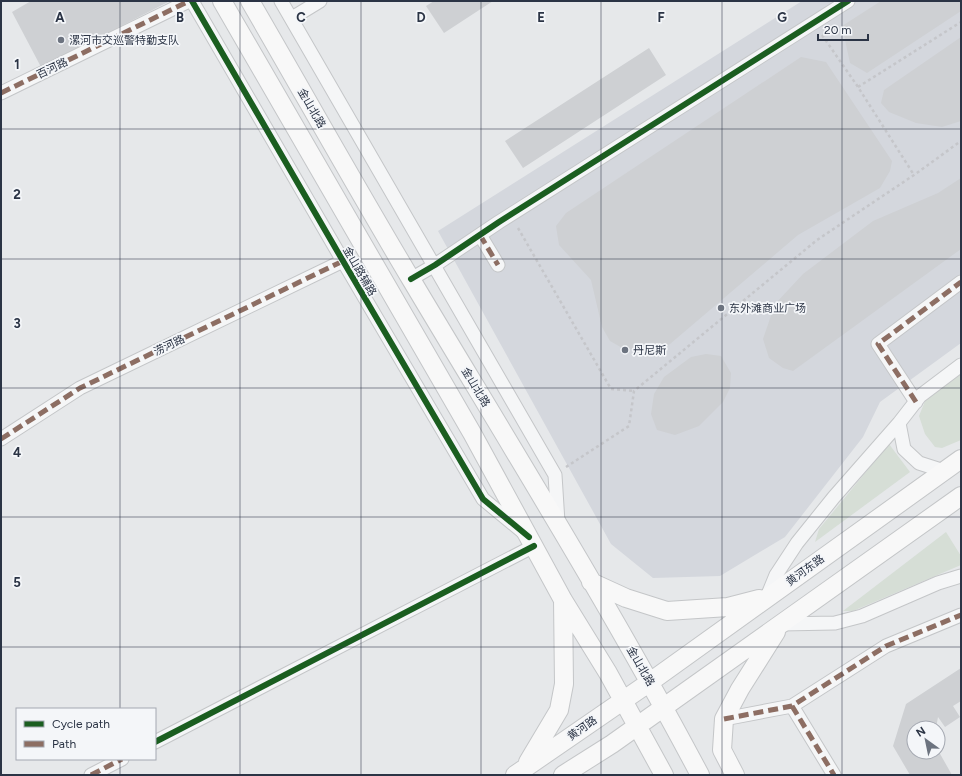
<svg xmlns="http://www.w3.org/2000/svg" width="962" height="776" font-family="Figtree,'Noto Sans SC',sans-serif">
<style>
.built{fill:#d4d7dd}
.green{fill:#d6ded6}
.building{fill:#ced0d3}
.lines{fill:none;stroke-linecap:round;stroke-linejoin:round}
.minor-casing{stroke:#c4c6c8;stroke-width:15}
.secondary-casing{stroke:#c4c6c8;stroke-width:20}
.path{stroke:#c5c6ca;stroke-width:2.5;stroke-dasharray:3 3;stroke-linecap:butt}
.minor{stroke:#f5f6f7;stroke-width:13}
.secondary{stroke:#f8f8f8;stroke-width:18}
.quiet{stroke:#8d6e63;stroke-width:5;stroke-dasharray:10 5;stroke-linecap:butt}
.cycleway-casing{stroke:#f4f6f9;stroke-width:8}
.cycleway{stroke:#1b5e20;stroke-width:6}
.grid{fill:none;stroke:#2b3445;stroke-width:1;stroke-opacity:0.55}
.poi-dot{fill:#6c737f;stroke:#f4f6f9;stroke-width:1.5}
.labels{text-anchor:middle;stroke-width:3.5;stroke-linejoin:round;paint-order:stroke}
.poi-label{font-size:11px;fill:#2b3445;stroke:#f4f6f9;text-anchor:start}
.street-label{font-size:11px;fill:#2b3445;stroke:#f4f6f9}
.grid-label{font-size:13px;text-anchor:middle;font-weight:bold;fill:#2b3445;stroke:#f4f6f9;stroke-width:3.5;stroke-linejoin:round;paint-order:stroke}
</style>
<rect width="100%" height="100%" fill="#e6e8ea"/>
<!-- built -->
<path class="built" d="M 802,1 L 961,1 L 961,343 L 880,402 L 863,437 L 785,537 L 720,576 L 653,578 L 611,544 L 438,231 Z"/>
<!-- green -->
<path class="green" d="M 961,374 L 961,440 L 942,448 L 935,447 L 925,434 L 919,416 L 925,401 Z
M 889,444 L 910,472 L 815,542 L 819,529 Z
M 946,532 L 961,556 L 961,565 L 853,611 L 843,611 Z"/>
<!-- building -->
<path class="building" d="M 31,1 L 170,1 L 41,67 L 12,12 Z
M 434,1 L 493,1 L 444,33 L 426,6 Z
M 881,1 L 961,1 L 961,11 L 867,73 L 850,63 L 842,26 Z
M 961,37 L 961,121 L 942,127 L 916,123 L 889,112 L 881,103 L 884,90 Z
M 649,48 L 666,75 L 523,168 L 505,141 Z
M 801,57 L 826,62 L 892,161 L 890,171 L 880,188 L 798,235 L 663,350 L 624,349 L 610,341 L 602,327 L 591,280 L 559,245 L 556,226 L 566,213 Z
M 961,178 L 961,249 L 793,371 L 783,368 L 769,358 L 763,339 L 775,304 L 803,274 L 873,221 L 938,193 Z
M 706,354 L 721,356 L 731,373 L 730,388 L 723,402 L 699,426 L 675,435 L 657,430 L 651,414 L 654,394 L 664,377 L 691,357 Z
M 961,668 L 961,701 L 953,706 L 960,717 L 945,727 L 938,717 L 936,728 L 914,728 L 914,752 L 939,752 L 952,775 L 910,775 L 893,746 L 906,704 Z"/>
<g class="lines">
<!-- minor casing -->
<g class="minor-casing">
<path id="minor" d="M 192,1 L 343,261 L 483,499 L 523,532
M 281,1 L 555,475 L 558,522
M 292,18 L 320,1
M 1,93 L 189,1
M 480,235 L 498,265
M 411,279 L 435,265 L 499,222 L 848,1
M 916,402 L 878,344 L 961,282
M 1,439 L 80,388 L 343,261
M 944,471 L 919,463 L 904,449 L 899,423 L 920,396 L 961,365
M 767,597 L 776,575 L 797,543 L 834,497 L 899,423
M 781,624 L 835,623 L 862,616 L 938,583 L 961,576
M 792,706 L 834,775
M 724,719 L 792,706 L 886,646 L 961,615
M 155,742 L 534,546
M 91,775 L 122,759"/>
</g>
<!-- secondary casing -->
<g class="secondary-casing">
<path id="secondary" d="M 222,1 L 472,433 L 563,600 L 608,673 L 664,775
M 250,1 C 304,94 357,189 412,281 C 510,445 611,607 700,775
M 591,582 L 626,598 L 667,611 L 728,607 L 759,599
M 528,762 L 559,710 L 564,684 L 563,600
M 515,775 L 650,682 L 961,459
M 563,775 L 612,744 L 961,496
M 735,775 L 722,750 L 724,719 L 740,689 L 776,632"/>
</g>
<!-- path -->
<path class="path" d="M 822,35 L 858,87 L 914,175
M 858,87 L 961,22
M 518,228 L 611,389 L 634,391
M 566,467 L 629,426 L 634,391 L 817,240 L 914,175 L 961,141"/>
<!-- minor -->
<use href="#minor" class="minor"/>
<!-- secondary -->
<use href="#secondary" class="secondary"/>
<!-- quiet -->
<path class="quiet" d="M 1,93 L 189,1
M 480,235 L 498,265
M 916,402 L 878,344 L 961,282
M 1,439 L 80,388 L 343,261
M 792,706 L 834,775
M 724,719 L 792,706 L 886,646 L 961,615
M 91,775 L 122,759"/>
<!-- cycleway casing -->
<g class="cycleway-casing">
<path id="cycleway" d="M 192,1 L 343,261 L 483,499 L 529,537
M 411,279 L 435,265 L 499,222 L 848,1
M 155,742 L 534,546"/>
</g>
<!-- cycleway -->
<use href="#cycleway" class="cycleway"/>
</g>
<!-- grid -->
<path class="grid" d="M 120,1 L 120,709M 240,1 L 240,775M 361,1 L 361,775M 481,1 L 481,775M 601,1 L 601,775M 722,1 L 722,775M 842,1 L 842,775M 1,129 L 961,129M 1,259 L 961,259M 1,388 L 961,388M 1,517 L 961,517M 1,647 L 961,647M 120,759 L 120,775"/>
<!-- markers -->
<g class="poi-dot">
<circle cx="61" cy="40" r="4"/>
<circle cx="721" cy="308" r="4"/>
<circle cx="625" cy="350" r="4"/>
</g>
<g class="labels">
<!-- poi labels -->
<g class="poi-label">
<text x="69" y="44">漯河市交巡警特勤支队</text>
<text x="729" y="312">东外滩商业广场</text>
<text x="633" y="354">丹尼斯</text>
</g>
<!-- street labels -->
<g class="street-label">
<text transform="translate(52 68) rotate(-26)" y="4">百河路</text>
<text transform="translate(312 108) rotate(60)" y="4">金山北路</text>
<text transform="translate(360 271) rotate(60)" y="4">金山路辅路</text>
<text transform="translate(169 345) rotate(-26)" y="4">涝河路</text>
<text transform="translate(476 387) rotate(59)" y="4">金山北路</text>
<text transform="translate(805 570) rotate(-36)" y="4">黄河东路</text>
<text transform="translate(641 666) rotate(60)" y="4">金山北路</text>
<text transform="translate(582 728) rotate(-35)" y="4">黄河路</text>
</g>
</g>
<g class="grid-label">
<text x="60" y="22">A</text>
<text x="180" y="22">B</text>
<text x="301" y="22">C</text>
<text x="421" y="22">D</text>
<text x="541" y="22">E</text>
<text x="661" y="22">F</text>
<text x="782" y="22">G</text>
<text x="17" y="69">1</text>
<text x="17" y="199">2</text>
<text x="17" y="328">3</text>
<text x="17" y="457">4</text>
<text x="17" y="587">5</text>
</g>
<!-- border -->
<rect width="962" height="776" fill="none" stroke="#2b3445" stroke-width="4"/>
<!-- legend -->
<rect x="16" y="708" width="140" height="52" fill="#f4f6f9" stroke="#a4a8b1"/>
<rect x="24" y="721" width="20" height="6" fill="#1b5e20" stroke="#a4a8b1"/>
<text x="52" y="728" font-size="12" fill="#2b3445">Cycle path</text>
<rect x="24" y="741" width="20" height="6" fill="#8d6e63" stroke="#a4a8b1"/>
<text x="52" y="748" font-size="12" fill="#2b3445">Path</text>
<!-- north arrow -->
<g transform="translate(926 740) rotate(327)"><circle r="19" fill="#f4f6f9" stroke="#a4a8b1"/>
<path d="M0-3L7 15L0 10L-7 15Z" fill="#6c737f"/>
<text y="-6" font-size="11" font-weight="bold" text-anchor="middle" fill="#2b3445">N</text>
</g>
<!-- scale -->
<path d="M818 34v6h50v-6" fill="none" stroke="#2b3445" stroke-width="2"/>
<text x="824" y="34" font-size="12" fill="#2b3445" stroke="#f4f6f9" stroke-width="3" paint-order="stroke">20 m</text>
</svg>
